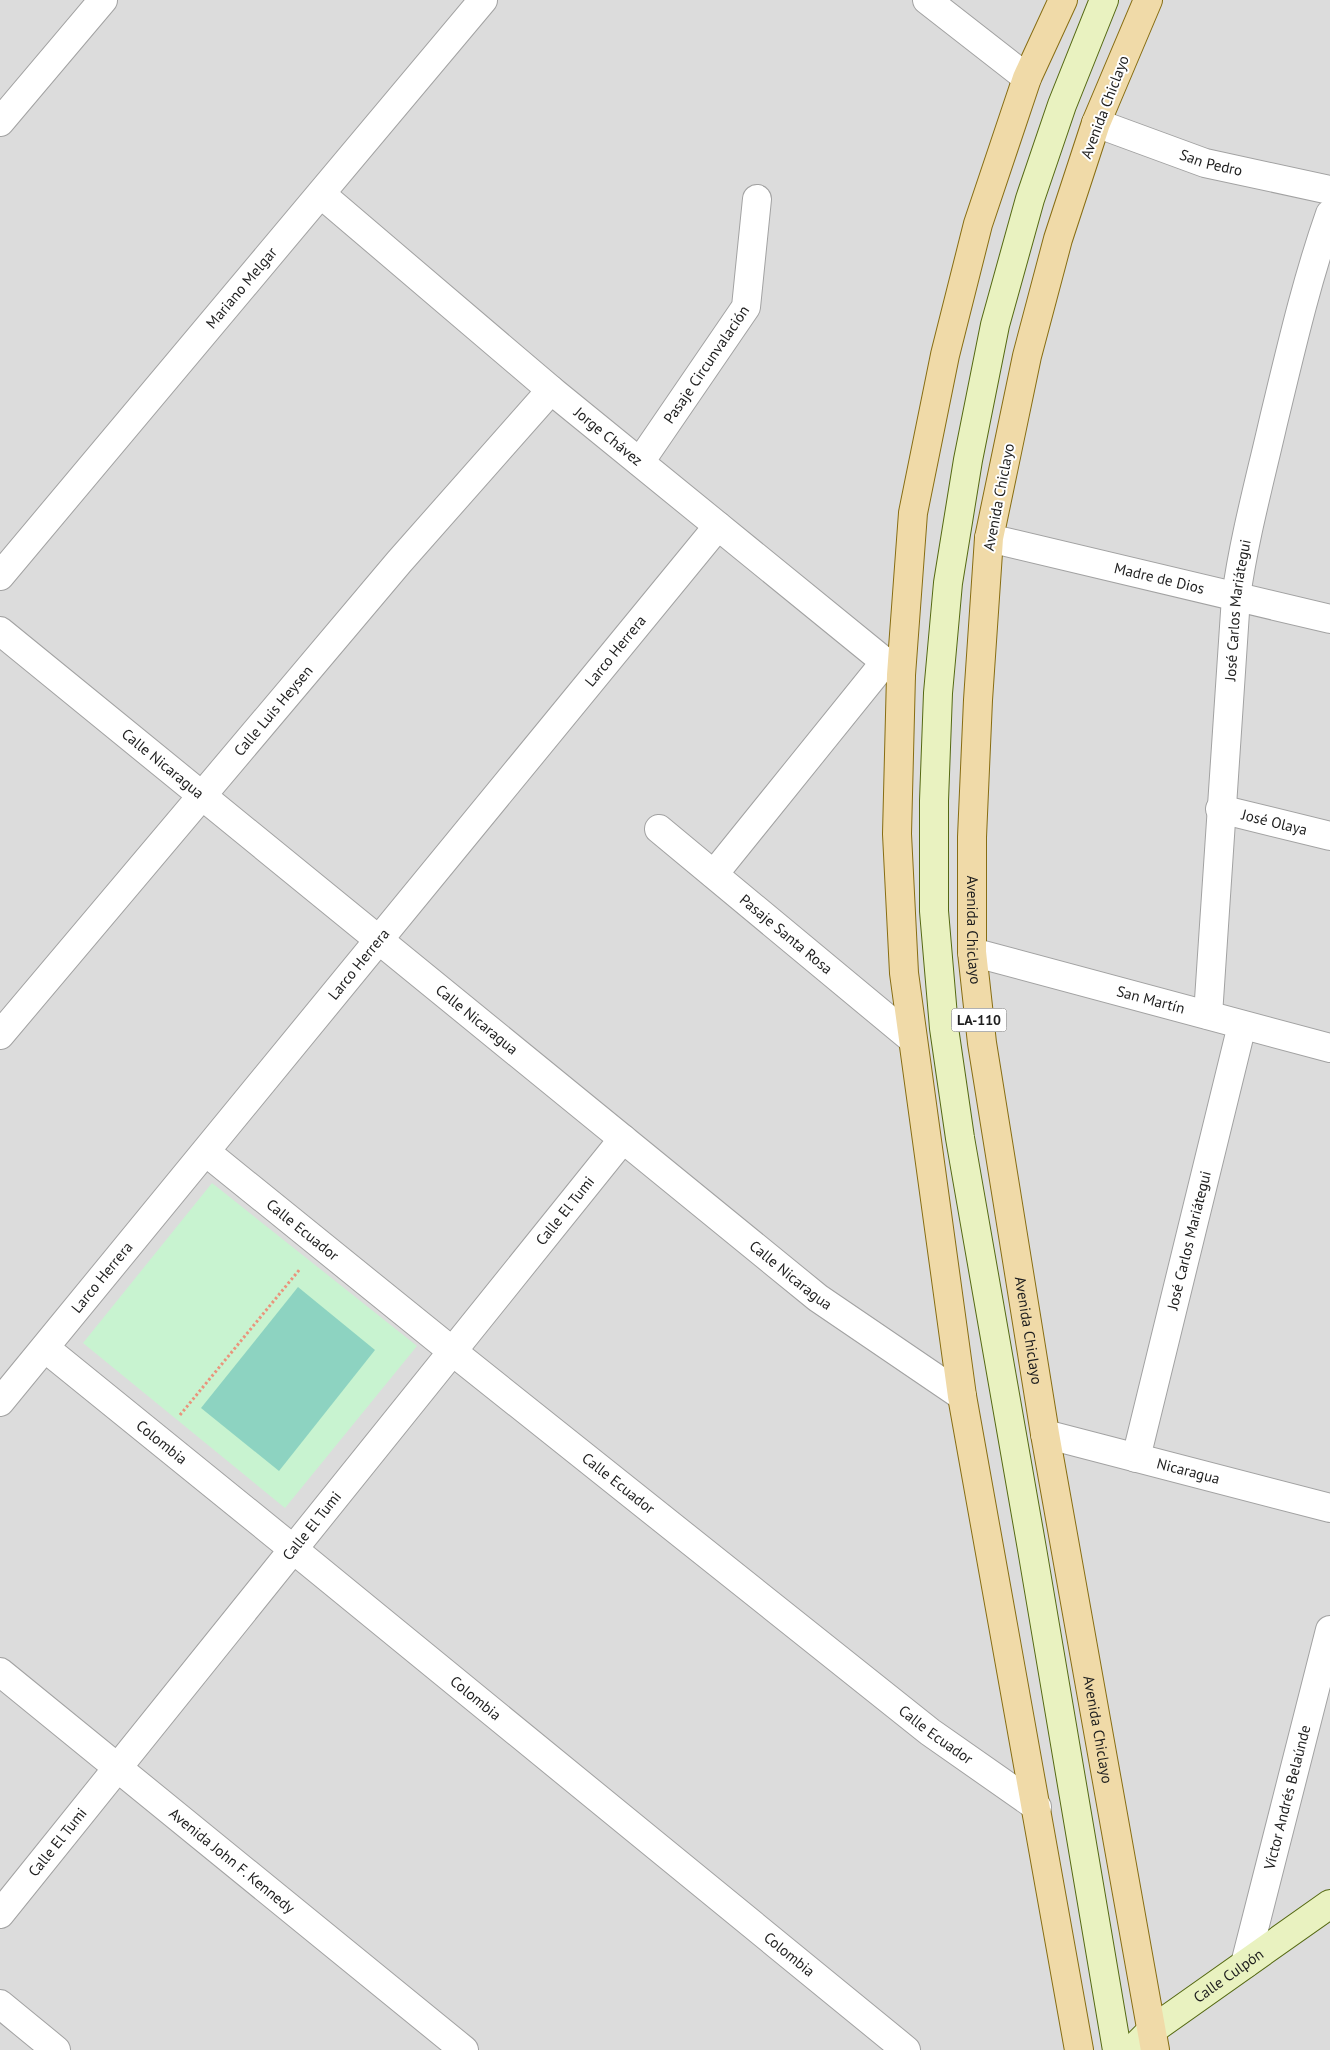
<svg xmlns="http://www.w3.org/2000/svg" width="1330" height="2050" font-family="'PT Sans',sans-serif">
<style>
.residential{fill:#dcdcdc}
.park{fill:#c8f3d0}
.pitch{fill:#8dd3c1}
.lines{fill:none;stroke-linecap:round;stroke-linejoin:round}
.street-casing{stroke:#a2a2a2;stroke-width:30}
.secondary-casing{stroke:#556912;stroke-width:30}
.primary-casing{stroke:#876d12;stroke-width:30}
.path{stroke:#e9947c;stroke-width:3;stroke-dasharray:2.5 2.5;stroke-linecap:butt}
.street{stroke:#fff;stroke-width:28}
.secondary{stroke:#e9f2c0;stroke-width:28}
.primary{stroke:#f0daa8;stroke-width:28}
.labels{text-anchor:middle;stroke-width:4;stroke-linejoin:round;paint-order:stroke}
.shield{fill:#fff;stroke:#626262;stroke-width:1}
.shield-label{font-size:14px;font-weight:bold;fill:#1e1e1e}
.street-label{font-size:15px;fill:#1e1e1e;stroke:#fff}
</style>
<rect width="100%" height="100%" fill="#eeece6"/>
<!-- residential -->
<path class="residential" d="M 0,0 L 1330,0 L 1330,2050 L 0,2050 Z"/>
<!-- park -->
<path class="park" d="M 212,1183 L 417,1346 L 285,1508 L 83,1343 Z"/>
<!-- pitch -->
<path class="pitch" d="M 298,1287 L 375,1350 L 279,1471 L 201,1408 Z"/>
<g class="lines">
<!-- street casing -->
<g class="street-casing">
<g id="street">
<path d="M 927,0 L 1027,78"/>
<path d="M 0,122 L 103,0"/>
<path id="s1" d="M 1096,123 L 1205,163 L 1330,190"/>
<path id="s2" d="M 321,194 L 551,390 L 901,675"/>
<path id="s3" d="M 640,462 L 746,307 L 757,199"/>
<path id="s4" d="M 989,538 L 1330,619"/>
<path id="s5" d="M 0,576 L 483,0"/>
<path id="s6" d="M 0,631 L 818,1298 L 962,1396"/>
<path id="s7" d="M 1220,809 L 1330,836"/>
<path id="s8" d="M 659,829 L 912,1039"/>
<path d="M 714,874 L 885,662"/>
<path id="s9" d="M 972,952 L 1330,1048"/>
<path id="s10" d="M 1208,1015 L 1236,597 C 1244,538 1260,480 1273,423 C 1290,353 1306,282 1330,214"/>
<path id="s11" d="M 0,1035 L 399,562 L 551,390"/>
<path id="s12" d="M 206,1152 L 452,1351 L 930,1732 L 1037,1807"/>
<path id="s13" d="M 45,1348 L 293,1549 L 906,2050"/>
<path id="s14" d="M 0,1402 L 718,526"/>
<path id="s15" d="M 1045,1434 L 1330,1508"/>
<path id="s16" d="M 1136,1458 L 1242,1025"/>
<path id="s17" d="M 0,1672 L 464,2050"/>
<path id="s18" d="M 0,1914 L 623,1139"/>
<path id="s19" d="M 1245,1964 L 1330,1630"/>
<path d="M 0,2004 L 56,2050"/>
</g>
</g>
<!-- secondary casing -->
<g class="secondary-casing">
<g id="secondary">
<path d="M 1104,0 L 1062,105 L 1030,199 L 995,325 L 968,460 L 948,583 L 938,693 L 934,801 L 934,911 L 944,1028 L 960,1138 L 1032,1549 L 1117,2050"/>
<path id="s20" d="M 1132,2050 L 1152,2030 L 1330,1904"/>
</g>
</g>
<!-- primary casing -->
<g class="primary-casing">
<g id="primary">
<path d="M 1063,0 L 1027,78 L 978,224 L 945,355 L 913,513 L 901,675 L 897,834 L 904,973 L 962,1396 L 1079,2050"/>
<path id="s21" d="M 1148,0 L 1096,123 L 1058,239 L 1027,356 L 989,538 L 978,700 L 972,837 L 972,952 L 982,1043 L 1045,1434 L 1155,2050"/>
</g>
</g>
<!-- path -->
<path class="path" d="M 180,1415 L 300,1269"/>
<!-- street -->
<use href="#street" class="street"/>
<!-- secondary -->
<use href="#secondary" class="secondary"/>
<!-- primary -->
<use href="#primary" class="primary"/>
</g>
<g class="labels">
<!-- shield labels -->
<rect class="shield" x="951.5" y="1008.5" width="55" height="23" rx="4"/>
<g class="shield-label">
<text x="979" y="1025">LA-110</text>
</g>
<!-- street labels -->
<g class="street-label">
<text transform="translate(1105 107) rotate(-69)" y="5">Avenida Chiclayo</text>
<text dy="5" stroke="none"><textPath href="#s1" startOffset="122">San Pedro</textPath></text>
<text dy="5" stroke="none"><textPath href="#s5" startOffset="376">Mariano Melgar</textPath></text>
<text dy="5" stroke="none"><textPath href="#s3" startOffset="118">Pasaje Circunvalación</textPath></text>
<text dy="5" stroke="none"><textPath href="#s2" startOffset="376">Jorge Chávez</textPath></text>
<text transform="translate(999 497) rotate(-79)" y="5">Avenida Chiclayo</text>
<text dy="5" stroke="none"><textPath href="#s4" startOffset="175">Madre de Dios</textPath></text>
<text dy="5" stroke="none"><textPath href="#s10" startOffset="406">José Carlos Mariátegui</textPath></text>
<text dy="5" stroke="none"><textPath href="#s14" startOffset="971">Larco Herrera</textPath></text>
<text dy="5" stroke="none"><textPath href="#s11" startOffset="424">Calle Luis Heysen</textPath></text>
<text dy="5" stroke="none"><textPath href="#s6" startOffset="210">Calle Nicaragua</textPath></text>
<text dy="5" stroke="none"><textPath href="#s7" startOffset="56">José Olaya</textPath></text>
<text dy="5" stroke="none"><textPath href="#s21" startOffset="955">Avenida Chiclayo</textPath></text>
<text dy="5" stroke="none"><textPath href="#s8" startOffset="165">Pasaje Santa Rosa</textPath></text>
<text dy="5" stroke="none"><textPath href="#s14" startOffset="566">Larco Herrera</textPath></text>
<text dy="5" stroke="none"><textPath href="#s9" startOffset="185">San Martín</textPath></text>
<text dy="5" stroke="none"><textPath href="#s6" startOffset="615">Calle Nicaragua</textPath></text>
<text dy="5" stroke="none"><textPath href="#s18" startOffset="902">Calle El Tumi</textPath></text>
<text dy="5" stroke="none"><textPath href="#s12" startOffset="124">Calle Ecuador</textPath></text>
<text dy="5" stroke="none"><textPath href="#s16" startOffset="224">José Carlos Mariátegui</textPath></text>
<text dy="5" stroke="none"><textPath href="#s6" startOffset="1020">Calle Nicaragua</textPath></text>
<text dy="5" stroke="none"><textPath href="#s14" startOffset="161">Larco Herrera</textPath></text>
<text dy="5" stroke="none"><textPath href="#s21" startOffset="1360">Avenida Chiclayo</textPath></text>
<text dy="5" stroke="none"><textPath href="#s13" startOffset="150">Colombia</textPath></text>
<text dy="5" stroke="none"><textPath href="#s15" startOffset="148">Nicaragua</textPath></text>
<text dy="5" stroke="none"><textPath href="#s12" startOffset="529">Calle Ecuador</textPath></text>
<text dy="5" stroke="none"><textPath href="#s18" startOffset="498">Calle El Tumi</textPath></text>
<text dy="5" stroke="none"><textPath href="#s13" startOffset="555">Colombia</textPath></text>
<text dy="5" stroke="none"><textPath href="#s21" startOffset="1765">Avenida Chiclayo</textPath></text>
<text dy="5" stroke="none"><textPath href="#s12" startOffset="934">Calle Ecuador</textPath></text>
<text dy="5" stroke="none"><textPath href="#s19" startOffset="172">Víctor Andrés Belaúnde</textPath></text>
<text dy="5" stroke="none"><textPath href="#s18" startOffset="92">Calle El Tumi</textPath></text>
<text dy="5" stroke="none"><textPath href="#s17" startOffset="299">Avenida John F. Kennedy</textPath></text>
<text dy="5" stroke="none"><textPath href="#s13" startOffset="960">Colombia</textPath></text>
<text dy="5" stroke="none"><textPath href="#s20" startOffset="122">Calle Culpón</textPath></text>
</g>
</g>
</svg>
